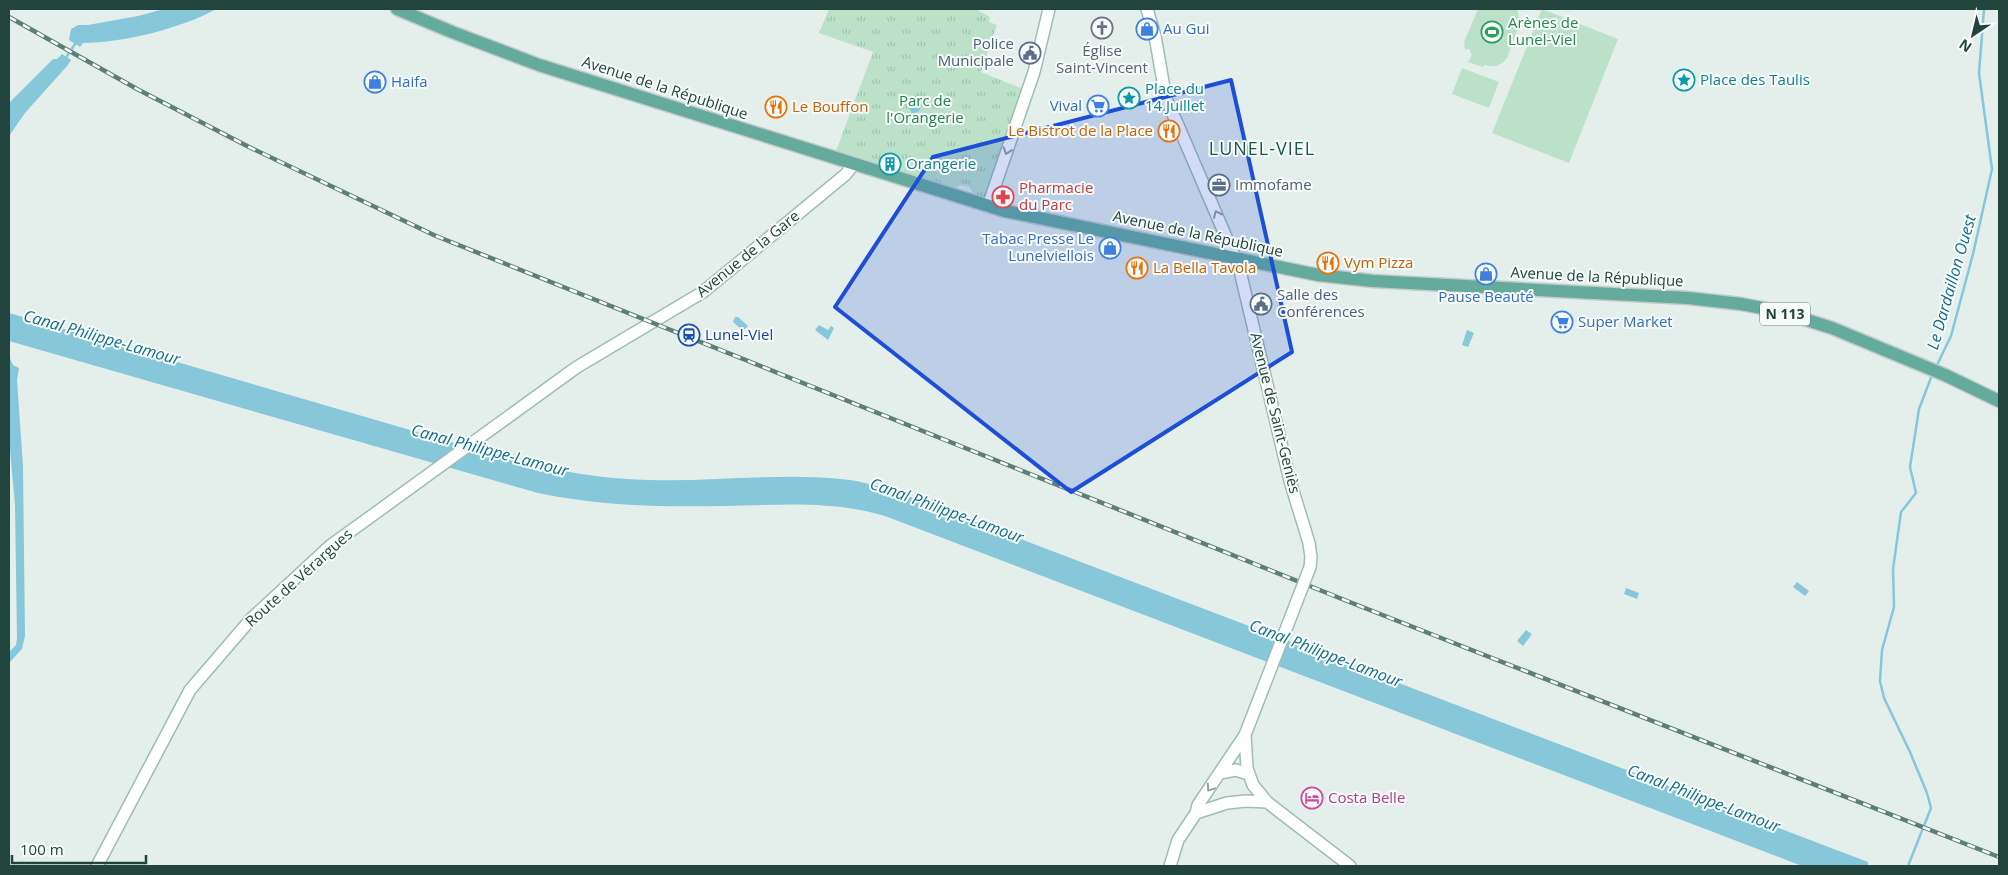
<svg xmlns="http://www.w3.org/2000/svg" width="2008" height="875" font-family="'Open Sans',sans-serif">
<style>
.park{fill:url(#park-tufts)}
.pitch{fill:#bbe2c9}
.water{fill:#87c7da}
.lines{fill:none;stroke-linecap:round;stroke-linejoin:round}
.stream{stroke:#87c7da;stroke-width:2.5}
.secondary-casing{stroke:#a1bcb5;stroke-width:14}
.primary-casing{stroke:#c1cbc9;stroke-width:15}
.secondary{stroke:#fff;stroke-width:11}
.primary{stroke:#64aa9d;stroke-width:12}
.rail-casing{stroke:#5c7f78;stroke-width:4.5}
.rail{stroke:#f6fbf9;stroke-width:2.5;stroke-dasharray:8;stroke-linecap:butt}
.secondary-bridge-casing{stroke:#a1bcb5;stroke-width:14;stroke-linecap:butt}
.secondary-bridge{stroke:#fff;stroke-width:11}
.oneway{stroke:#90a29e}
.marked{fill:#1d4ed8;fill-opacity:0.2;stroke:#1d4ed8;stroke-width:4;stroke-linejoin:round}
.labels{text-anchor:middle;stroke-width:4;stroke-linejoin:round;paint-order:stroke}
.shield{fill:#f6fbf9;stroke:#617b75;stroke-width:1}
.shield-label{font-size:14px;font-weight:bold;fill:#21443d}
.leisure-label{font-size:15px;fill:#27864d;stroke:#f6fbf9;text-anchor:start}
.shop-label{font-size:15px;fill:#366cbe;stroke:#f6fbf9;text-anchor:start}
.service-label{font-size:15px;fill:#4e5e75;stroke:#f6fbf9;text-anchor:start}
.worship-label{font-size:15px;fill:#5b616d;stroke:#f6fbf9}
.culture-label{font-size:15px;fill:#0d838f;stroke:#f6fbf9;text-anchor:start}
.street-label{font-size:15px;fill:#21443d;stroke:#f6fbf9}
.park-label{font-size:15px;fill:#26804f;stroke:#f6fbf9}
.food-label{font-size:15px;fill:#c56008;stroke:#f6fbf9;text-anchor:start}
.health-label{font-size:15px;fill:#be3a42;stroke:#f6fbf9;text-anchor:start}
.transit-label{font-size:15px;fill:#164399;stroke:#f6fbf9;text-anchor:start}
.hotel-label{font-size:15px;fill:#b23c85;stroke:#f6fbf9;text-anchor:start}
.water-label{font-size:16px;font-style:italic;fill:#136c87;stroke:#f6fbf9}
.quarter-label{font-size:18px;letter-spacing:1px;fill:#1a594e;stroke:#f6fbf9}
</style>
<defs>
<pattern id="park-tufts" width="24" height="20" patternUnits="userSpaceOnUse" patternTransform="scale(1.25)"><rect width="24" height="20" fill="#bbe2c9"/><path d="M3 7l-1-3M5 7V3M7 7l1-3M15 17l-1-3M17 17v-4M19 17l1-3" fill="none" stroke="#a0c3ae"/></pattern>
</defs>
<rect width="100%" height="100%" fill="#e4efeb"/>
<!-- park -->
<path class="park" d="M 829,9 L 976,9 L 990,17 L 989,22 L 997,25 L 981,72 L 1023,89 L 985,199 L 974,195 L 969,187 L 960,185 L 955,189 L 836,151 L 873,52 L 819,33 Z"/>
<!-- pitch -->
<path class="pitch" d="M 1478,9 L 1514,9 L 1518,11 L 1520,23 L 1507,58 C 1500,67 1494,67 1484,65 L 1483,67 L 1468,62 L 1472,55 L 1469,49 L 1465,50 L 1464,42 Z
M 1542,9 L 1618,39 L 1569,163 L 1492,133 Z
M 1462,68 L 1499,82 L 1489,108 L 1452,94 Z"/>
<!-- water -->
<path class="water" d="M 164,9 L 216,9 C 183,28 122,43 83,43 L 80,47 L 69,40 L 71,29 L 78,25 L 88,25 L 138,16 Z
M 62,54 L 71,60 L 67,66 L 25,113 L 9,136 L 9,103 L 53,59 L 57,59 Z
M 916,95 L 922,97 L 923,104 L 918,112 L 912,114 L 909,108 L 910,102 Z
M 9,313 L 496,455 C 547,469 597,479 649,480 C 715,482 785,472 850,480 C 870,483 889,490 908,496 L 1868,862 L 1868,866 L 1802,866 L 885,516 C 831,500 779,505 723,506 C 658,507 601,506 538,493 L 9,341 Z
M 735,317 L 738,317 L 748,326 L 743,331 L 733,322 Z
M 819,325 L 828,330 L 831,326 L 834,328 L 828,340 L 815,330 Z
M 1467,330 L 1474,333 L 1468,347 L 1462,345 Z
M 9,356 L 13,365 L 19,368 L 17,380 L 23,466 L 25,636 L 22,649 L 9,663 L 9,652 L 16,645 L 17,639 L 15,505 L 9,439 Z
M 1797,582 L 1809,591 L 1805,596 L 1793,587 Z
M 1626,588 L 1639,593 L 1637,599 L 1624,594 Z
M 1526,630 L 1532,634 L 1523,646 L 1517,641 Z"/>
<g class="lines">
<!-- stream -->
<path class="stream" d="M 65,59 L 77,41
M 1936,367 L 1951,336 L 1973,254 L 1992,169 L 1979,73 L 1984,9
M 1908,866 L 1931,808 L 1927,793 L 1910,752 L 1884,698 L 1880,681 L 1882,650 L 1894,607 L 1893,569 L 1901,512 L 1916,493 L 1910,467 L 1919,409 L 1932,375"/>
<!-- secondary casing -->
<g class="secondary-casing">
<path id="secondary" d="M 1147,9 L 1155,36 L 1166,99 L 1177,123 L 1239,267 L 1290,481 L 1309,543 L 1311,557 L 1310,567
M 988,206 L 1034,72 L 1049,9
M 1300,593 L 1245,735 L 1247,768 L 1253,785 L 1267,802 L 1350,866
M 1220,773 L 1236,770 L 1248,774
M 1196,813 L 1227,803 L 1246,801 L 1267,802
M 97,866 L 190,690 L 251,619 L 330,546 L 577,367 L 703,292 L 845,175 L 854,164
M 1170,866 L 1178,840 L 1196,813 L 1198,805 L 1245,735"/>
</g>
<!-- primary casing -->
<g class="primary-casing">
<path id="primary" d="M 397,9 L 452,32 L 539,65 L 1005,211 L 1318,275 L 1373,281 L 1688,298 L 1741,304 L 1778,311 L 1832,328 L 1945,375 L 1999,401"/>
</g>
<!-- secondary -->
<use href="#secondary" class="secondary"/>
<!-- primary -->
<use href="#primary" class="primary"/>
<!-- rail casing -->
<g class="rail-casing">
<path id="rail" d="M 9,17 L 137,89 L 249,147 L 436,236 L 1352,603 L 1999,857"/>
</g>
<!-- rail -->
<use href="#rail" class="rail"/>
<!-- secondary-bridge casing -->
<g class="secondary-bridge-casing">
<path id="secondary-bridge" d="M 1300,593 L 1310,567"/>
</g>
<!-- secondary-bridge -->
<use href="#secondary-bridge" class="secondary-bridge"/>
</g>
<!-- one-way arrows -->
<defs><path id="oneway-chevron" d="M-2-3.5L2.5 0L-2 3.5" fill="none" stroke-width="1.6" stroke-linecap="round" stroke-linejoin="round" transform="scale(1.25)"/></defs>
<g class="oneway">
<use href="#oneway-chevron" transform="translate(1007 151) rotate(109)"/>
<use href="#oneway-chevron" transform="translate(1217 214) rotate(-114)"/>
<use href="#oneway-chevron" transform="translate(1210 788) rotate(124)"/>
</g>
<!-- marked area -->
<path class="marked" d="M 1231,80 L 1292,352 L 1071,492 L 835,307 L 933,157 Z"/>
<!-- icons -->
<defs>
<g id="church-ring" transform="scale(1.125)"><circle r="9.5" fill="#f6fbf9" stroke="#6b7280" stroke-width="1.5"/><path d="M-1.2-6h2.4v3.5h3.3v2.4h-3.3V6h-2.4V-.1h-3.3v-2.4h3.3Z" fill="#6b7280"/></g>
<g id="shop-ring" transform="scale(1.125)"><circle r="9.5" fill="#f6fbf9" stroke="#3f7fe0" stroke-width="1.5"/><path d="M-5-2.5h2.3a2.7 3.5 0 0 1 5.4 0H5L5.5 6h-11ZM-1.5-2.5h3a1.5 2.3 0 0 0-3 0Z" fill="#3f7fe0"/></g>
<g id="stadium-ring" transform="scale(1.125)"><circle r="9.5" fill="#f6fbf9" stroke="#2e9e5b" stroke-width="1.5"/><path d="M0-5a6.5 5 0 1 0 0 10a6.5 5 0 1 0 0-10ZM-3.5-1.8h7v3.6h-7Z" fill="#2e9e5b"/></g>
<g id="civic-ring" transform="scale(1.125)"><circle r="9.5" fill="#f6fbf9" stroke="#5c6f8a" stroke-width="1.5"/><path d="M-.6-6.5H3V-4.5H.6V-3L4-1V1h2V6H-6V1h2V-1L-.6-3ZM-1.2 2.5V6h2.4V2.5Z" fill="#5c6f8a"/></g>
<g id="sight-ring" transform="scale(1.125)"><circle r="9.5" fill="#f6fbf9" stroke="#0f9aa8" stroke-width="1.5"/><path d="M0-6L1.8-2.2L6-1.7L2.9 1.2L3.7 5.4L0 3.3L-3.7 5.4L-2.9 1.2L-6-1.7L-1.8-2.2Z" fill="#0f9aa8"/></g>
<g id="supermarket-ring" transform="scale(1.125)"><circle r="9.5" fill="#f6fbf9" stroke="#3f7fe0" stroke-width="1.5"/><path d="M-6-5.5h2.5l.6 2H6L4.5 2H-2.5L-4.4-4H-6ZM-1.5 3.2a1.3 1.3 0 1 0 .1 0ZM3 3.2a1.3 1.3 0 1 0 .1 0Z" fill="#3f7fe0"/></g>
<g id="restaurant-ring" transform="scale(1.125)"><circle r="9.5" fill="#f6fbf9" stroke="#e8710a" stroke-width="1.5"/><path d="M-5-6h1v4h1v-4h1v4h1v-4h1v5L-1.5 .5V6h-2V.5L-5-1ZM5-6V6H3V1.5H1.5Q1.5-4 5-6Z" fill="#e8710a"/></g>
<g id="building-ring" transform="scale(1.125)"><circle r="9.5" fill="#f6fbf9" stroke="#0f9aa8" stroke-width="1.5"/><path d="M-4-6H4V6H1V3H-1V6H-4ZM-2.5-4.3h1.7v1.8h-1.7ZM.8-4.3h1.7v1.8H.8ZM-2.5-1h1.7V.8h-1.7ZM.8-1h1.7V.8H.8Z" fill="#0f9aa8"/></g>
<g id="office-ring" transform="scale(1.125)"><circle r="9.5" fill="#f6fbf9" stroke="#5c6f8a" stroke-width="1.5"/><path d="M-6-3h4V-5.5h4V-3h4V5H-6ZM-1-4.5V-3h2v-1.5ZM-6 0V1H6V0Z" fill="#5c6f8a"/></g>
<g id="pharmacy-ring" transform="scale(1.125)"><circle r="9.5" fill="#f6fbf9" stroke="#e0444e" stroke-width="1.5"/><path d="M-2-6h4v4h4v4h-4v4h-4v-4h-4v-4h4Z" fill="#e0444e"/></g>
<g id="station-ring" transform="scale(1.125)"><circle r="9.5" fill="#f6fbf9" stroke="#1a4fb4" stroke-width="1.5"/><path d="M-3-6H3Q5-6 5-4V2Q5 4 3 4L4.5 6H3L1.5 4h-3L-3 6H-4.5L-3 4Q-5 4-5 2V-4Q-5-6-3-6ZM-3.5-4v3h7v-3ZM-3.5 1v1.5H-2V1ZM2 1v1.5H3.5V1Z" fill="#1a4fb4"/></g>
<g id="hotel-ring" transform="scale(1.125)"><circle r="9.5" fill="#f6fbf9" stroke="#d1479c" stroke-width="1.5"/><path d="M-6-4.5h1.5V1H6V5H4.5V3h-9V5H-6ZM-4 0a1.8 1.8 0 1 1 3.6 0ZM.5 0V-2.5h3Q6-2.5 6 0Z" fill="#d1479c"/></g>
</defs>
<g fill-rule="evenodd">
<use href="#church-ring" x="1102" y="28"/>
<use href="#shop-ring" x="1147" y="29"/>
<use href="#stadium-ring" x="1492" y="32"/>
<use href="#civic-ring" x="1030" y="53"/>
<use href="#sight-ring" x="1684" y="80"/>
<use href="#shop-ring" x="375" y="82"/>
<use href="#sight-ring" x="1129" y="98"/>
<use href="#supermarket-ring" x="1098" y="106"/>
<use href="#restaurant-ring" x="776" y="107"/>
<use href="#restaurant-ring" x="1169" y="131"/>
<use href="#building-ring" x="890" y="164"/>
<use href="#office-ring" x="1219" y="185"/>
<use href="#pharmacy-ring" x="1003" y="197"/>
<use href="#shop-ring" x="1110" y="248"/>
<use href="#restaurant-ring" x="1328" y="263"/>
<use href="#restaurant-ring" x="1137" y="268"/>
<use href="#shop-ring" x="1486" y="274"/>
<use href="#civic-ring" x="1261" y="304"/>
<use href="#supermarket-ring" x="1562" y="322"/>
<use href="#station-ring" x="689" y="335"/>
<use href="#hotel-ring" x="1312" y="798"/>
</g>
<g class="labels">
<!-- shield labels -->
<rect class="shield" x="1760" y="302.5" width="50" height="23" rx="4"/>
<g class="shield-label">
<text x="1785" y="319">N 113</text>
</g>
<!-- leisure labels -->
<g class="leisure-label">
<text x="1508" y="28">Arènes de<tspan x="1508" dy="17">Lunel-Viel</tspan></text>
</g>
<!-- shop labels -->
<g class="shop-label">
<text x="1163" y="34">Au Gui</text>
<text x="391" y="87">Haifa</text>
<text x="1082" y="111" text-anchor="end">Vival</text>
<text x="1094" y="244" text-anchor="end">Tabac Presse Le<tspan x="1094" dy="17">Lunelviellois</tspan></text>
<text x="1486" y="302" text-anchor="middle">Pause Beauté</text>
<text x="1578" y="327">Super Market</text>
</g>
<!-- service labels -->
<g class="service-label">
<text x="1014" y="49" text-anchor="end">Police<tspan x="1014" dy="17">Municipale</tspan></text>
<text x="1235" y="190">Immofame</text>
<text x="1277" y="300">Salle des<tspan x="1277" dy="17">Conférences</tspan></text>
</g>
<!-- worship labels -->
<g class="worship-label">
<text x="1102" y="56">Église<tspan x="1102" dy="17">Saint-Vincent</tspan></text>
</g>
<!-- culture labels -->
<g class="culture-label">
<text x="1700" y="85">Place des Taulis</text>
<text x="1145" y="94">Place du<tspan x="1145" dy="17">14 Juillet</tspan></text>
<text x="906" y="169">Orangerie</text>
</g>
<!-- street labels -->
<g class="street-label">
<text transform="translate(665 88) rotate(18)" y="5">Avenue de la République</text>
<text transform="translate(1198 234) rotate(12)" y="5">Avenue de la République</text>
<text transform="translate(748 254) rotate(-39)" y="5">Avenue de la Gare</text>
<text transform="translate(1597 277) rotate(3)" y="5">Avenue de la République</text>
<text transform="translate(1275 413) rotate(76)" y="5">Avenue de Saint-Geniès</text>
<text transform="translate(299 578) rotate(-42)" y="5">Route de Vérargues</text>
</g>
<!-- park labels -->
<g class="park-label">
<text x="925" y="106">Parc de<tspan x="925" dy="17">l'Orangerie</tspan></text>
</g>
<!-- food labels -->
<g class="food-label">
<text x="792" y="112">Le Bouffon</text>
<text x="1153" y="136" text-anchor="end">Le Bistrot de la Place</text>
<text x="1344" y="268">Vym Pizza</text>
<text x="1153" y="273">La Bella Tavola</text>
</g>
<!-- health labels -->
<g class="health-label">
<text x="1019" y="193">Pharmacie<tspan x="1019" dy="17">du Parc</tspan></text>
</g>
<!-- transit labels -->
<g class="transit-label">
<text x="705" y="340">Lunel-Viel</text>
</g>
<!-- hotel labels -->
<g class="hotel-label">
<text x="1328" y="803">Costa Belle</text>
</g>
<!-- water labels -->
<g class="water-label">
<text transform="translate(1951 282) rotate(-74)" y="6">Le Dardaillon Ouest</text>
<text transform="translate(102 337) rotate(16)" y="6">Canal Philippe-Lamour</text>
<text transform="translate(490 450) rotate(15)" y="6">Canal Philippe-Lamour</text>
<text transform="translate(947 510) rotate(20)" y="6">Canal Philippe-Lamour</text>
<text transform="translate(1326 653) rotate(21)" y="6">Canal Philippe-Lamour</text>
<text transform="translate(1704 798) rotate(21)" y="6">Canal Philippe-Lamour</text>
</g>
<!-- quarter labels -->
<g class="quarter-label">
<text x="1262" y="155">LUNEL-VIEL</text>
</g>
</g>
<!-- border -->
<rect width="2008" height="875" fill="none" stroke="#21443d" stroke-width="20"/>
<!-- north arrow -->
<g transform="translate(1973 35) rotate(215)" stroke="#f6fbf9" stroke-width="4" paint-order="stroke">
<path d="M0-4L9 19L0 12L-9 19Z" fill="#21443d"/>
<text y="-8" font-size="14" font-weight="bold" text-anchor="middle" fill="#21443d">N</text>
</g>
<!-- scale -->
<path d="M12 855v8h134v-8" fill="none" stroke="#21443d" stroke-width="2.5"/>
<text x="20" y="855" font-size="15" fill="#21443d" stroke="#f6fbf9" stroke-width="4" paint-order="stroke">100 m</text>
</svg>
